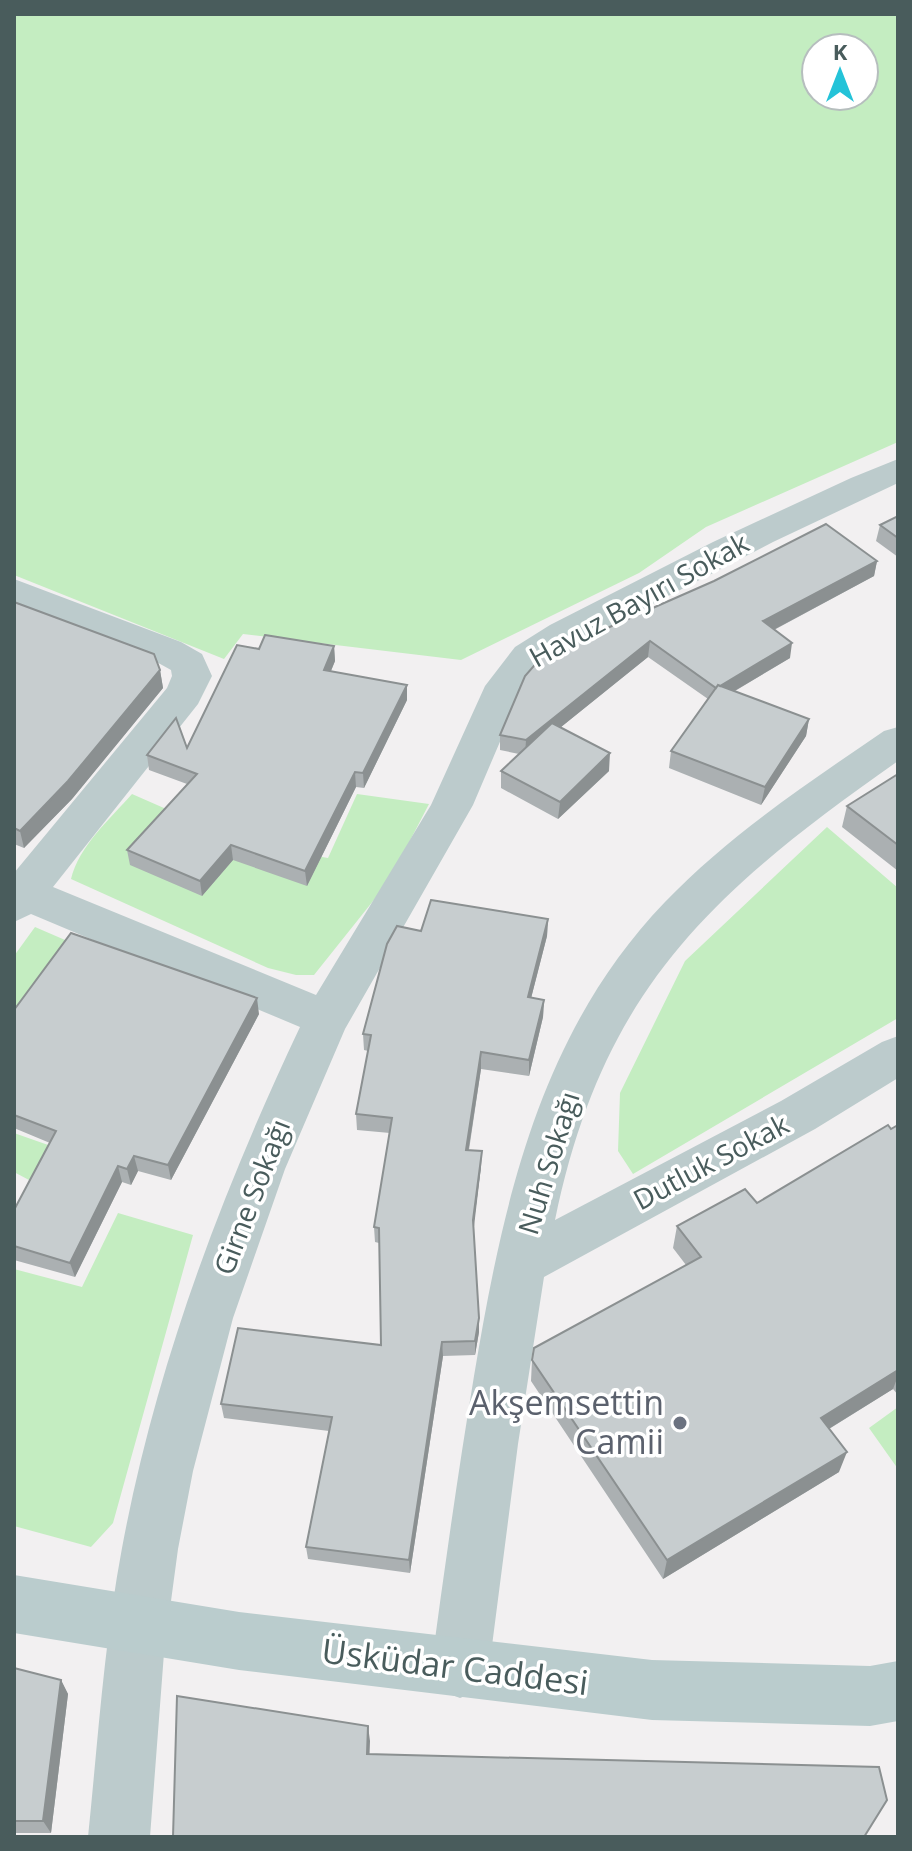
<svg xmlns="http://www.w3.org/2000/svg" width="912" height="1851" font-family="'Open Sans',sans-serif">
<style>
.green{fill:#c4edc1;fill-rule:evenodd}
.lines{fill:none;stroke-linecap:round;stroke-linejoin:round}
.street{fill:#bccbcc;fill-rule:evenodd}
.secondary{fill:#bacccd;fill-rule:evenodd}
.wall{fill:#abb0b2}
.shaded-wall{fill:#8b9091}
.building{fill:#c7cdcf;stroke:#8b9091;stroke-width:2}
.worship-dot{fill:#6b7280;stroke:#fff;stroke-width:3}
.labels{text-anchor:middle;stroke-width:7;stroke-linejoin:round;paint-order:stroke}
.street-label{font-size:28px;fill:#495c5c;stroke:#fff}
.near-worship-label{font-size:34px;fill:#5b616d;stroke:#fff;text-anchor:end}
.near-street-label{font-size:34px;fill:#495c5c;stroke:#fff}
</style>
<rect width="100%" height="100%" fill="#f2f0f1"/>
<!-- green -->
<path class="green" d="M 14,14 L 898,14 L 898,442 L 706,527 L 639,573 L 461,660 L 243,634 L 224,659 L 14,575 ZM 816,48 L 864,48 L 864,96 L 816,96 Z
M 132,794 L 246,844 L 328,858 L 357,794 L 429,804 L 389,881 L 314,975 L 296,975 L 268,968 L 71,879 C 79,846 110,819 132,794 Z
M 827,827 L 898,888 L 898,1018 L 633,1174 L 618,1151 L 620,1093 L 685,961 Z
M 35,927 L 72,943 L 14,1022 L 14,956 Z
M 14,1133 L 51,1146 L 29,1180 L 14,1172 Z
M 118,1213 L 193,1235 L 113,1523 L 91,1547 L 14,1526 L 14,1269 L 82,1287 Z
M 898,1407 L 898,1469 L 869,1428 Z"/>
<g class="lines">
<!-- street -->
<path class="street" d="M 898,459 L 898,483 L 773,542 L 577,643 L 543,665 L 522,690 L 473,805 L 345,1029 L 285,1169 L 233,1318 L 193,1471 L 178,1549 L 164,1653 L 150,1837 L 88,1837 C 98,1740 104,1644 122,1548 C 156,1366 221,1194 300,1027 L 31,914 L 14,922 L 14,873 L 167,688 L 172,676 L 171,670 L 153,660 L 14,605 L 14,579 L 181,642 L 202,654 L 212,676 L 198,704 L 53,887 L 316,995 L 431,805 L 485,686 L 515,647 L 550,625 L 713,542 L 851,478 Z
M 898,727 L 898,761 C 712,892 603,988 555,1220 L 781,1101 L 882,1042 L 898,1036 L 898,1078 L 815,1129 L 544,1277 L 518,1444 L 489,1669 L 481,1690 L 460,1698 L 439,1690 L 431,1669 C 444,1571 458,1473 474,1376 C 503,1204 539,1033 665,902 C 729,835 808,783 884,731 Z"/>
<!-- secondary -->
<path class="secondary" d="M 14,1575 L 239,1612 L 652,1660 L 870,1666 L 898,1661 L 898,1721 L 870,1726 L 652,1720 L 239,1670 L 14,1633 Z"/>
</g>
<!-- wall -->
<path class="wall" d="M 898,516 L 898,557 L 876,541 L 880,525 Z
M 877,561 L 874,576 L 774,630 L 790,658 L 735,691 L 809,719 L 806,736 L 761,805 L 669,768 L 671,751 L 708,699 L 648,657 L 561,727 L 609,771 L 558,819 L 501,788 L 501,771 L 519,754 L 500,750 L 500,735 L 580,640 Z
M 14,603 L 160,670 L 163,688 L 72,799 L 24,848 L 14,844 Z
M 334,646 L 335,661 L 331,671 L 407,700 L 364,788 L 356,787 L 307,886 L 233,860 L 202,896 L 130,865 L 127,850 L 187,784 L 149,770 L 147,755 L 187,748 L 259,649 Z
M 898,774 L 898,871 L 842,827 L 847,806 Z
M 548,919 L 547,936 L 531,998 L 544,1000 L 543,1017 L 529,1076 L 481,1069 L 469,1150 L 481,1167 L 473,1229 L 479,1318 L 479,1332 L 475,1355 L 443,1356 L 410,1573 L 308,1559 L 306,1547 L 329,1431 L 224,1418 L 221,1404 L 381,1345 L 379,1243 L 375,1242 L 374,1227 L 390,1133 L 357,1130 L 356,1114 L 368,1051 L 364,1050 L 363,1034 L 421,931 Z
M 14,1010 L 259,1014 L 171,1180 L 138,1171 L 131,1185 L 122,1182 L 75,1277 L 14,1260 L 14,1210 L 50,1143 L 14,1128 Z
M 898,1125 L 898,1395 L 893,1389 L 829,1429 L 839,1472 L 663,1579 L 531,1381 L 532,1360 L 686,1265 L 673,1248 L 677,1226 L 757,1203 Z
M 14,1668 L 61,1680 L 68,1694 L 51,1833 L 14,1833 Z"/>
<!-- shaded-wall -->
<path class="shaded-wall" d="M 877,561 L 874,576 L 760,637 L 763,621 Z
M 650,641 L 648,657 L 525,756 L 526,740 Z
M 792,643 L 790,658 L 714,703 L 717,688 Z
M 334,646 L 335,661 L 325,685 L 324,670 Z
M 160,670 L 163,688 L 72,799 L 24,848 L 20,831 Z
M 407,685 L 407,700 L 364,788 L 363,773 Z
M 809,719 L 806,736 L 761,805 L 765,787 Z
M 610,753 L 609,771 L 558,819 L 560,802 Z
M 355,772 L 356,787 L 307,886 L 305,871 Z
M 231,845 L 233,860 L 202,896 L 200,881 Z
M 548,919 L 547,936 L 527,1014 L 528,997 Z
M 257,998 L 259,1014 L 171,1180 L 168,1165 Z
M 544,1000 L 543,1017 L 529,1076 L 529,1060 Z
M 481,1052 L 481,1069 L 466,1166 L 466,1150 Z
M 482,1151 L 481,1167 L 473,1235 L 473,1220 Z
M 134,1156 L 138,1171 L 131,1185 L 127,1169 Z
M 118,1166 L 122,1182 L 75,1277 L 70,1263 Z
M 479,1318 L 479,1332 L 475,1355 L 475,1341 Z
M 442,1342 L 443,1356 L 410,1573 L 409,1560 Z
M 898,1370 L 898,1376 L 893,1389 L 814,1438 L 821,1418 Z
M 847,1452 L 839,1472 L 663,1579 L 667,1560 Z
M 61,1680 L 68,1694 L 51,1833 L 43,1821 Z
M 368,1726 L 370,1741 L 369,1769 L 367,1754 Z"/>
<!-- building -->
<path class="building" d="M 898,516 L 898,538 L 880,525 Z
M 826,524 L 877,561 L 763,621 L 792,643 L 720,686 L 718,685 L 716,688 L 650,641 L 526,740 L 500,735 L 525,676 L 546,652 L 572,635 L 580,640 L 714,581 Z
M 14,602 L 154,654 L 160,670 L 68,781 L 20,831 L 14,828 Z
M 265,635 L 334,646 L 324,670 L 407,685 L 363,773 L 355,772 L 305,871 L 231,845 L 200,881 L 127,850 L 197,774 L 147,755 L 176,718 L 187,748 L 237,645 L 259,649 Z
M 718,685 L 809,719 L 765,787 L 671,751 Z
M 552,723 L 610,753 L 560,802 L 501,771 Z
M 898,774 L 898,845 L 847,806 Z
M 431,900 L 548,919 L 528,997 L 544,1000 L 529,1060 L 481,1052 L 466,1150 L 482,1151 L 473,1220 L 479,1318 L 475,1341 L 442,1342 L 409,1560 L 306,1547 L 332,1417 L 221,1404 L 238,1328 L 381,1345 L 379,1228 L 374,1227 L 392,1118 L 356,1114 L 371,1035 L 363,1034 L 387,944 L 397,926 L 421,931 Z
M 71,933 L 257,998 L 168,1165 L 134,1156 L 127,1169 L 118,1166 L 70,1263 L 14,1246 L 14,1210 L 56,1131 L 14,1115 L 14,1010 Z
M 888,1125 L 891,1129 L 898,1125 L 898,1370 L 821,1418 L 847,1452 L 667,1560 L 532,1360 L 534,1348 L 701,1257 L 677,1226 L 745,1189 L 757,1203 Z
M 14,1668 L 61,1680 L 43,1821 L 14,1821 Z
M 177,1696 L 368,1726 L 367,1754 L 879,1767 L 887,1800 L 864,1837 L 173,1837 Z"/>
<!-- markers -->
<circle class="worship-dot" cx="680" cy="1423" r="8"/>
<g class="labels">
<!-- street labels -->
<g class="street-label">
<text transform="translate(639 600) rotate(-29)" y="10">Havuz Bayırı Sokak</text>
<text transform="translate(711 1162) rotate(-28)" y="10">Dutluk Sokak</text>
<text transform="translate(549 1163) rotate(-73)" y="10">Nuh Sokağı</text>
<text transform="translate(252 1197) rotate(-69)" y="10">Girne Sokağı</text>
</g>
<!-- near-worship labels -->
<g class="near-worship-label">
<text x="664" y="1415">Akşemsettin<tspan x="664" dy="39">Camii</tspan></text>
</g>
<!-- near-street labels -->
<g class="near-street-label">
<text transform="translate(455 1667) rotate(7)" y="12">Üsküdar Caddesi</text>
</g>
</g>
<!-- border -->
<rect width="912" height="1851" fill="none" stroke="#495c5c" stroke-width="32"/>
<!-- north arrow -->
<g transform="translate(840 72)"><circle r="38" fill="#ffffff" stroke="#b6bebe" stroke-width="2"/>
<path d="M0-6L14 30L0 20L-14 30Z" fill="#24c3d8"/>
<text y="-12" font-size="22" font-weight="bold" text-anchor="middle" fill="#495c5c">K</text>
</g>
</svg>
